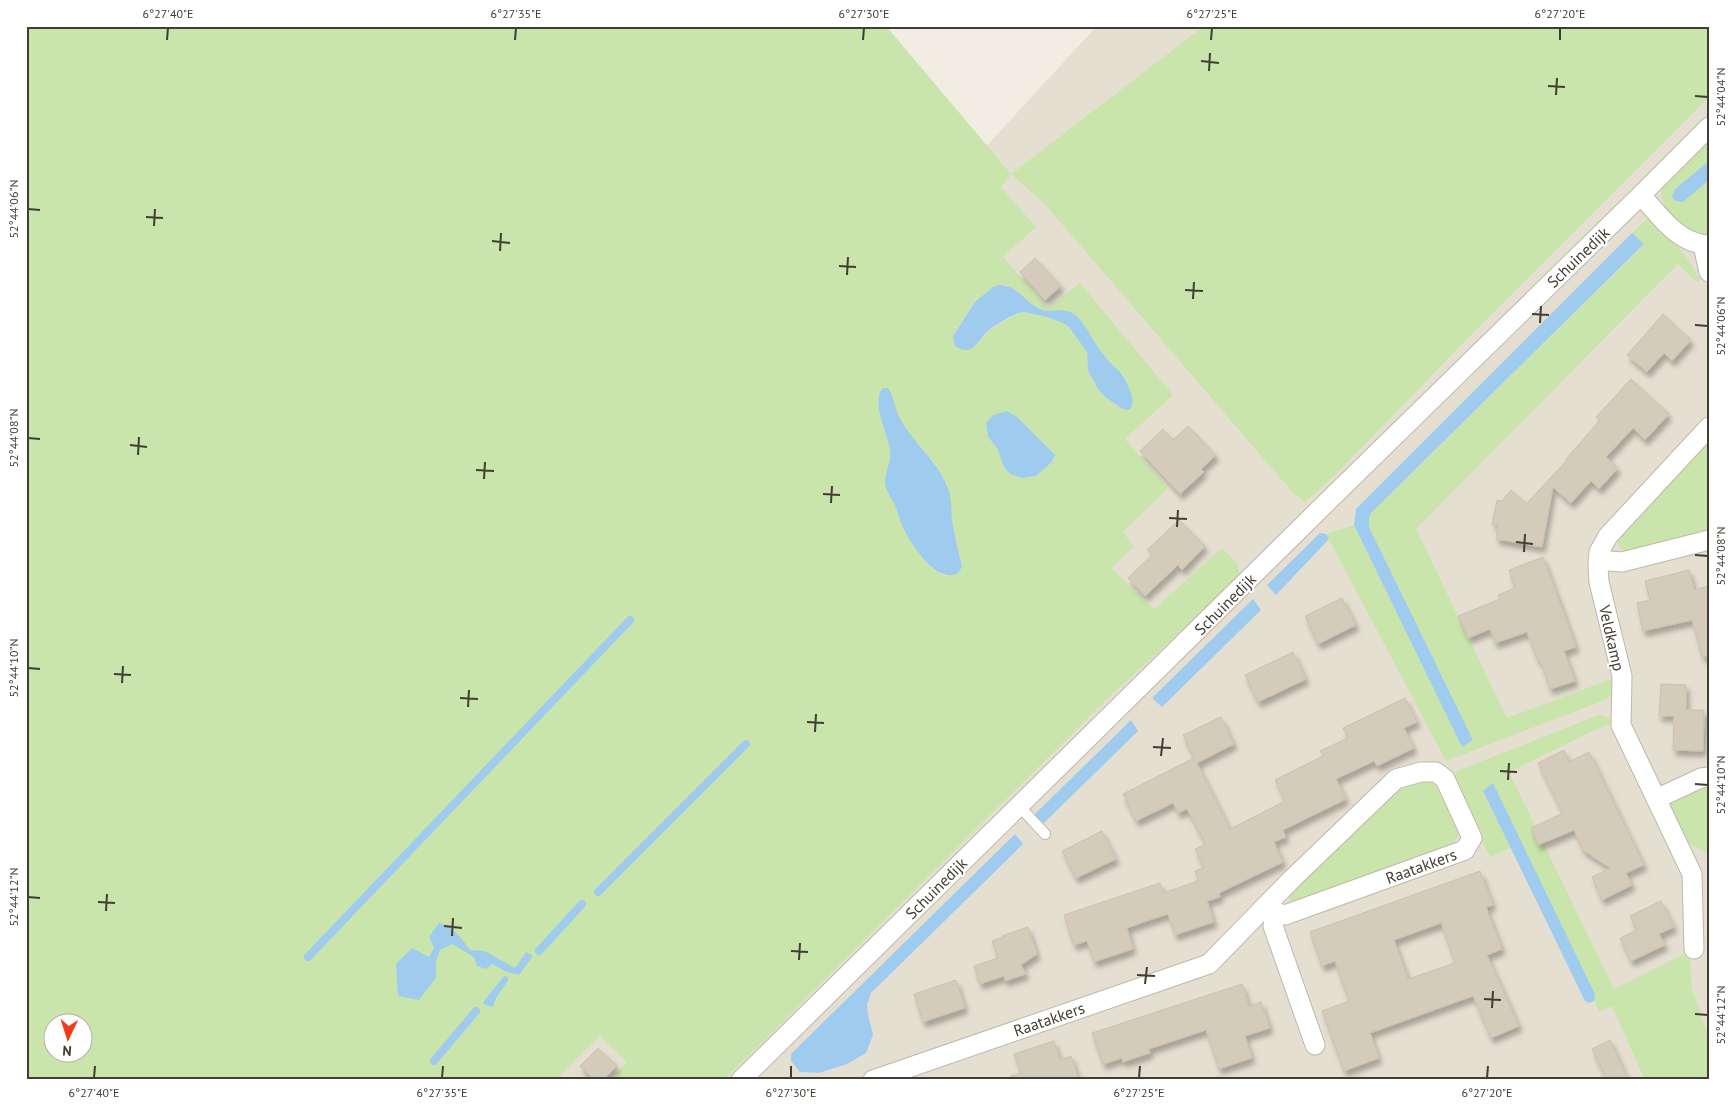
<svg xmlns="http://www.w3.org/2000/svg" width="1735" height="1106" font-family="'PT Sans',sans-serif">
<style>
.residential{fill:#e5dfd1}
.green{fill:#cae5ab;fill-rule:evenodd}
.water{fill:#9fccee}
.lines{fill:none;stroke-linecap:round;stroke-linejoin:round}
.stream{stroke:#9fccee;stroke-width:8}
.building{fill:#d5cbbb;stroke:#cdc0ac;fill-rule:evenodd;filter:url(#shadow)}
.service-casing{stroke:#bfb7a9;stroke-width:12}
.minor-casing{stroke:#bfb7a9;stroke-width:21}
.service{stroke:#fff;stroke-width:10}
.minor{stroke:#fff;stroke-width:19}
.ticks{fill:none;stroke:#423d33;stroke-width:2}
.labels{text-anchor:middle;stroke-width:4;stroke-linejoin:round;paint-order:stroke}
.street-label{font-size:16px;fill:#423d33;stroke:#fff}
.neatline{fill:none;stroke:#423d33;stroke-width:2}
.ticks-label{font-size:12px;text-anchor:middle;fill:#423d33}
</style>
<defs>
<filter id="shadow"><feDropShadow dx="3" dy="5.5" stdDeviation="2.5" flood-color="#0004"/></filter>
</defs>
<rect width="100%" height="100%" fill="#f1ede3"/>
<!-- residential -->
<path class="residential" d="M 1097,26 L 1709,26 L 1709,1080 L 137,1080 L 573,594 Z"/>
<!-- green -->
<path class="green" d="M 26,26 L 886,26 L 1011,174 L 1204,26 L 1709,26 L 1709,97 L 1472,334 L 1333,477 L 1305,502 L 1294,494 L 1043,202 L 1011,174 L 1001,187 L 1036,227 L 1003,257 L 1048,308 L 1080,283 L 1173,395 L 1125,439 L 1168,488 L 1123,532 L 1134,547 L 1111,568 L 1154,609 L 1222,548 L 1237,563 L 1240,577 L 1105,701 L 724,1080 L 620,1080 L 615,1075 L 627,1062 L 600,1036 L 555,1080 L 26,1080 ZM 1005,285 L 1018,292 L 1038,308 L 1077,318 L 1096,342 L 1103,355 L 1124,376 L 1132,396 L 1121,408 L 1105,397 L 1093,382 L 1088,371 L 1087,352 L 1069,327 L 1063,323 L 1047,317 L 1024,312 L 1018,313 L 989,330 L 978,344 L 956,330 L 975,302 ZM 890,391 L 894,407 L 901,420 L 911,436 L 934,462 L 948,486 L 952,521 L 962,566 L 946,576 C 921,568 904,527 895,505 C 892,498 888,491 886,484 C 883,474 892,461 890,450 C 888,435 882,420 878,405 ZM 986,423 L 1051,463 L 1035,476 L 1022,478 L 1010,474 L 1004,467 L 997,448 L 988,437 ZM 52,1024 L 82,1024 L 82,1054 L 52,1054 Z
M 1709,138 L 1709,161 L 1675,189 L 1683,201 L 1709,180 L 1709,236 C 1685,233 1652,208 1664,181 C 1668,174 1701,145 1709,138 Z
M 1647,219 C 1664,227 1695,263 1700,282 L 1694,280 L 1678,264 L 1416,529 L 1507,718 L 1609,680 L 1615,680 C 1614,689 1613,694 1605,700 L 1446,761 L 1326,534 L 1354,525 L 1462,746 L 1473,740 L 1370,529 C 1368,522 1369,519 1371,513 L 1644,245 L 1632,233 Z
M 1709,440 L 1709,533 L 1627,552 L 1621,549 L 1617,541 L 1619,536 Z
M 1604,715 L 1610,719 L 1613,726 L 1605,725 L 1509,772 L 1614,989 L 1690,951 L 1692,988 L 1709,1039 L 1709,1080 L 1645,1080 L 1612,1006 L 1599,1012 L 1594,1001 L 1595,994 L 1493,784 L 1483,791 L 1511,848 L 1490,857 L 1454,781 L 1454,777 L 1457,771 L 1596,716 Z
M 1413,781 C 1419,781 1430,780 1436,784 C 1447,790 1459,825 1458,837 L 1448,848 L 1298,902 L 1291,901 L 1288,894 L 1398,788 Z
M 1709,783 L 1709,854 L 1690,844 L 1670,807 L 1671,801 Z"/>
<!-- water -->
<path class="water" d="M 1709,161 L 1709,180 L 1683,202 L 1675,201 L 1672,197 L 1675,189 Z
M 1632,233 L 1644,244 L 1371,513 C 1369,518 1368,522 1370,529 L 1473,740 L 1462,747 L 1354,525 L 1356,509 Z
M 1000,285 C 1017,286 1024,300 1038,308 C 1049,314 1061,307 1072,313 C 1084,319 1095,345 1104,355 C 1115,370 1121,368 1129,388 C 1132,396 1135,401 1130,409 L 1127,410 L 1121,408 L 1105,397 L 1098,389 L 1088,371 L 1087,352 L 1069,327 L 1063,323 L 1047,317 L 1024,312 L 1018,313 C 1009,317 999,323 990,329 C 979,337 974,359 955,346 L 953,336 L 975,302 L 993,287 Z
M 883,388 L 888,388 C 894,396 895,411 901,420 C 914,444 937,460 947,486 C 952,497 951,509 952,520 C 955,536 958,551 962,566 C 960,571 958,575 952,575 C 931,578 908,539 901,523 C 899,517 897,511 895,505 C 892,499 888,494 886,488 C 882,476 892,463 890,450 C 888,433 870,402 883,388 Z
M 1007,411 L 1017,417 L 1055,455 L 1051,463 L 1036,476 L 1022,478 L 1010,474 L 1004,467 L 997,448 L 988,437 L 986,423 L 993,415 Z
M 1320,533 L 1326,534 L 1329,539 L 1276,595 L 1267,585 Z
M 1253,599 L 1261,610 L 1162,707 L 1152,698 Z
M 1131,720 L 1138,731 L 1044,823 L 1034,815 Z
M 1493,783 L 1595,994 L 1594,1001 L 1589,1003 L 1585,1001 L 1483,791 Z
M 1015,834 L 1023,844 L 871,993 L 867,1005 L 868,1015 L 873,1035 L 866,1053 L 847,1064 L 819,1073 L 800,1072 L 791,1061 L 791,1054 Z
M 439,923 C 453,926 462,939 470,950 L 485,951 L 515,968 L 526,952 L 533,956 L 519,975 L 507,972 L 492,964 L 486,969 L 477,966 L 474,957 L 452,944 L 440,950 L 436,961 L 436,978 L 419,1000 L 398,996 L 396,964 L 412,948 L 429,957 L 434,948 L 429,937 Z
M 505,975 L 509,979 L 496,998 L 493,1007 L 485,1005 L 483,1002 Z"/>
<g class="lines">
<!-- stream -->
<path class="stream" d="M 598,892 L 746,744
M 539,951 L 582,904
M 308,957 L 630,620
M 434,1061 L 476,1011"/>
</g>
<!-- building -->
<path class="building" d="M 1035,258 L 1061,286 L 1045,300 L 1020,272 Z
M 1663,314 L 1691,340 L 1672,361 L 1664,353 L 1647,372 L 1627,355 Z
M 1631,379 L 1669,414 L 1645,440 L 1633,428 L 1606,457 L 1618,468 L 1599,489 L 1591,481 L 1571,503 L 1553,487 L 1542,547 L 1496,539 L 1498,525 L 1492,524 L 1497,500 L 1502,501 L 1511,490 L 1526,504 L 1567,460 L 1566,459 L 1600,420 L 1596,417 Z
M 1188,426 L 1216,455 L 1201,469 L 1204,472 L 1180,494 L 1140,451 L 1163,429 L 1173,440 Z
M 1179,520 L 1205,546 L 1182,570 L 1178,565 L 1145,596 L 1128,578 L 1152,555 L 1147,550 Z
M 1543,557 L 1576,647 L 1564,651 L 1575,681 L 1550,689 L 1540,660 L 1538,661 L 1527,632 L 1495,643 L 1490,629 L 1468,638 L 1458,616 L 1500,599 L 1498,595 L 1515,588 L 1509,570 Z
M 1689,570 L 1694,590 L 1709,586 L 1709,656 L 1702,657 L 1692,620 L 1643,631 L 1637,603 L 1650,600 L 1645,581 Z
M 1342,598 L 1356,625 L 1318,644 L 1305,616 Z
M 1293,652 L 1306,679 L 1258,702 L 1245,675 Z
M 1661,684 L 1686,685 L 1686,710 L 1704,710 L 1703,751 L 1673,750 L 1674,716 L 1659,716 Z
M 1405,698 L 1417,722 L 1404,728 L 1414,748 L 1377,766 L 1374,761 L 1336,779 L 1346,799 L 1283,830 L 1286,837 L 1274,842 L 1283,862 L 1219,893 L 1220,897 L 1207,901 L 1214,922 L 1175,935 L 1168,914 L 1149,920 L 1127,928 L 1133,949 L 1094,962 L 1087,941 L 1074,945 L 1064,915 L 1160,883 L 1163,893 L 1198,881 L 1195,871 L 1204,868 L 1195,849 L 1206,844 L 1187,809 L 1178,813 L 1173,803 L 1136,821 L 1123,794 L 1194,758 L 1183,735 L 1221,717 L 1234,744 L 1197,763 L 1230,829 L 1285,801 L 1275,780 L 1323,756 L 1320,751 L 1348,738 L 1343,728 Z
M 1564,750 L 1569,762 L 1589,752 L 1644,865 L 1626,873 L 1632,885 L 1602,900 L 1592,877 L 1610,868 L 1583,850 L 1574,830 L 1538,845 L 1531,828 L 1563,813 L 1538,763 Z
M 1102,831 L 1116,859 L 1076,878 L 1062,851 Z
M 1480,871 L 1493,905 L 1486,907 L 1502,949 L 1487,955 L 1519,1026 L 1491,1038 L 1473,996 L 1370,1033 L 1379,1058 L 1344,1071 L 1322,1011 L 1349,1001 L 1335,961 L 1322,966 L 1310,932 ZM 1441,923 L 1455,963 L 1408,979 L 1394,940 Z
M 1661,901 L 1674,927 L 1659,934 L 1665,945 L 1631,961 L 1620,938 L 1637,930 L 1630,916 Z
M 1028,927 L 1037,954 L 1021,965 L 1026,974 L 1005,981 L 1004,976 L 980,984 L 974,966 L 998,958 L 992,941 L 1003,937 L 1002,936 Z
M 956,980 L 965,1008 L 923,1022 L 914,994 Z
M 1242,984 L 1249,1006 L 1261,1002 L 1270,1028 L 1245,1036 L 1252,1058 L 1219,1069 L 1206,1030 L 1149,1049 L 1150,1053 L 1123,1062 L 1122,1058 L 1103,1064 L 1092,1033 Z
M 1610,1040 L 1628,1080 L 1607,1080 L 1592,1049 Z
M 1054,1041 L 1060,1060 L 1071,1056 L 1079,1080 L 1012,1080 L 1011,1076 L 1021,1073 L 1014,1054 Z
M 598,1048 L 617,1066 L 603,1080 L 594,1080 L 580,1066 Z"/>
<g class="lines">
<!-- service casing -->
<g class="service-casing">
<path id="service" d="M 1019,806 L 1045,834"/>
</g>
<!-- minor casing -->
<g class="minor-casing">
<path id="minor" d="M 1641,195 C 1660,216 1678,244 1709,245
M 1703,245 L 1709,272
M 1598,560 L 1622,562 L 1709,540
M 1656,799 L 1701,778 L 1709,777
M 1276,912 L 1273,926 L 1315,1045
M 1694,949 L 1692,874 L 1621,725 L 1622,676 L 1599,582 L 1598,567 L 1599,552 L 1608,536 L 1709,427
M 741,1080 L 1327,502 L 1641,195 L 1709,127
M 873,1080 L 1209,964 L 1291,880 L 1396,779 L 1421,772 L 1436,772 L 1445,779 L 1472,838 L 1465,850 L 1285,915 L 1264,909"/>
</g>
<!-- service -->
<use href="#service" class="service"/>
<!-- minor -->
<use href="#minor" class="minor"/>
</g>
<!-- ticks -->
<path class="ticks" d="M 167,40 L 168,28M 515,40 L 516,28M 863,40 L 864,28M 1211,40 L 1212,28M 1560,40 L 1560,28M 1201,61 L 1219,63M 1209,71 L 1210,53M 1548,86 L 1565,87M 1556,95 L 1557,78M 1695,96 L 1708,97M 28,209 L 40,210M 146,217 L 163,218M 154,226 L 155,209M 492,241 L 510,243M 500,251 L 501,233M 839,266 L 856,267M 847,275 L 848,257M 1185,290 L 1203,291M 1193,299 L 1194,282M 1532,314 L 1549,315M 1540,323 L 1541,306M 1695,325 L 1708,326M 28,438 L 40,439M 130,445 L 147,447M 138,455 L 139,437M 476,470 L 494,471M 484,479 L 485,462M 823,494 L 840,495M 831,503 L 832,486M 1169,518 L 1187,519M 1177,527 L 1178,510M 1516,542 L 1533,544M 1524,552 L 1525,534M 1695,555 L 1708,556M 28,668 L 40,669M 114,674 L 131,675M 122,683 L 123,666M 460,698 L 478,699M 468,707 L 469,690M 807,722 L 824,723M 815,732 L 816,714M 1153,747 L 1171,748M 1161,756 L 1163,738M 1500,771 L 1517,772M 1508,780 L 1509,763M 1695,784 L 1708,785M 28,897 L 40,898M 98,902 L 115,903M 106,911 L 107,894M 444,926 L 462,928M 452,936 L 453,918M 791,951 L 808,952M 799,960 L 800,943M 1137,975 L 1155,976M 1145,984 L 1147,967M 1484,999 L 1501,1000M 1492,1008 L 1493,991M 1695,1014 L 1708,1015M 94,1078 L 95,1066M 442,1078 L 443,1066M 791,1078 L 791,1066M 1139,1078 L 1140,1066M 1487,1078 L 1488,1066"/>
<g class="labels">
<!-- street labels -->
<g class="street-label">
<text transform="translate(1578 257) rotate(-44)" y="6">Schuinedijk</text>
<text transform="translate(1225 604) rotate(-45)" y="6">Schuinedijk</text>
<text transform="translate(1612 638) rotate(77)" y="6">Veldkamp</text>
<text transform="translate(1421 866) rotate(-20)" y="6">Raatakkers</text>
<text transform="translate(936 888) rotate(-45)" y="6">Schuinedijk</text>
<text transform="translate(1049 1019) rotate(-19)" y="6">Raatakkers</text>
</g>
</g>
<!-- border -->
<rect width="1735" height="1106" fill="none" stroke="#ffffff" stroke-width="55"/>
<!-- north arrow -->
<g transform="translate(68 1038) rotate(184)"><circle r="24" fill="#ffffff" stroke="#b3b1ad"/>
<path d="M0-4L9 19L0 12L-9 19Z" fill="#f53a15"/>
<text y="-8" font-size="14" font-weight="bold" text-anchor="middle" fill="#423d33">N</text>
</g>
<rect x="28" y="28" width="1680" height="1050" class="neatline"/>
<g class="ticks-label">
<text x="168" y="18">6°27'40"E</text>
<text x="516" y="18">6°27'35"E</text>
<text x="864" y="18">6°27'30"E</text>
<text x="1212" y="18">6°27'25"E</text>
<text x="1560" y="18">6°27'20"E</text>
<text transform="translate(1721 97) rotate(-90)" y="4">52°44'04"N</text>
<text transform="translate(14 209) rotate(-90)" y="4">52°44'06"N</text>
<text transform="translate(1721 326) rotate(-90)" y="4">52°44'06"N</text>
<text transform="translate(14 438) rotate(-90)" y="4">52°44'08"N</text>
<text transform="translate(1721 556) rotate(-90)" y="4">52°44'08"N</text>
<text transform="translate(14 668) rotate(-90)" y="4">52°44'10"N</text>
<text transform="translate(1721 785) rotate(-90)" y="4">52°44'10"N</text>
<text transform="translate(14 897) rotate(-90)" y="4">52°44'12"N</text>
<text transform="translate(1721 1015) rotate(-90)" y="4">52°44'12"N</text>
<text x="94" y="1097">6°27'40"E</text>
<text x="442" y="1097">6°27'35"E</text>
<text x="791" y="1097">6°27'30"E</text>
<text x="1139" y="1097">6°27'25"E</text>
<text x="1487" y="1097">6°27'20"E</text>
</g>
</svg>
